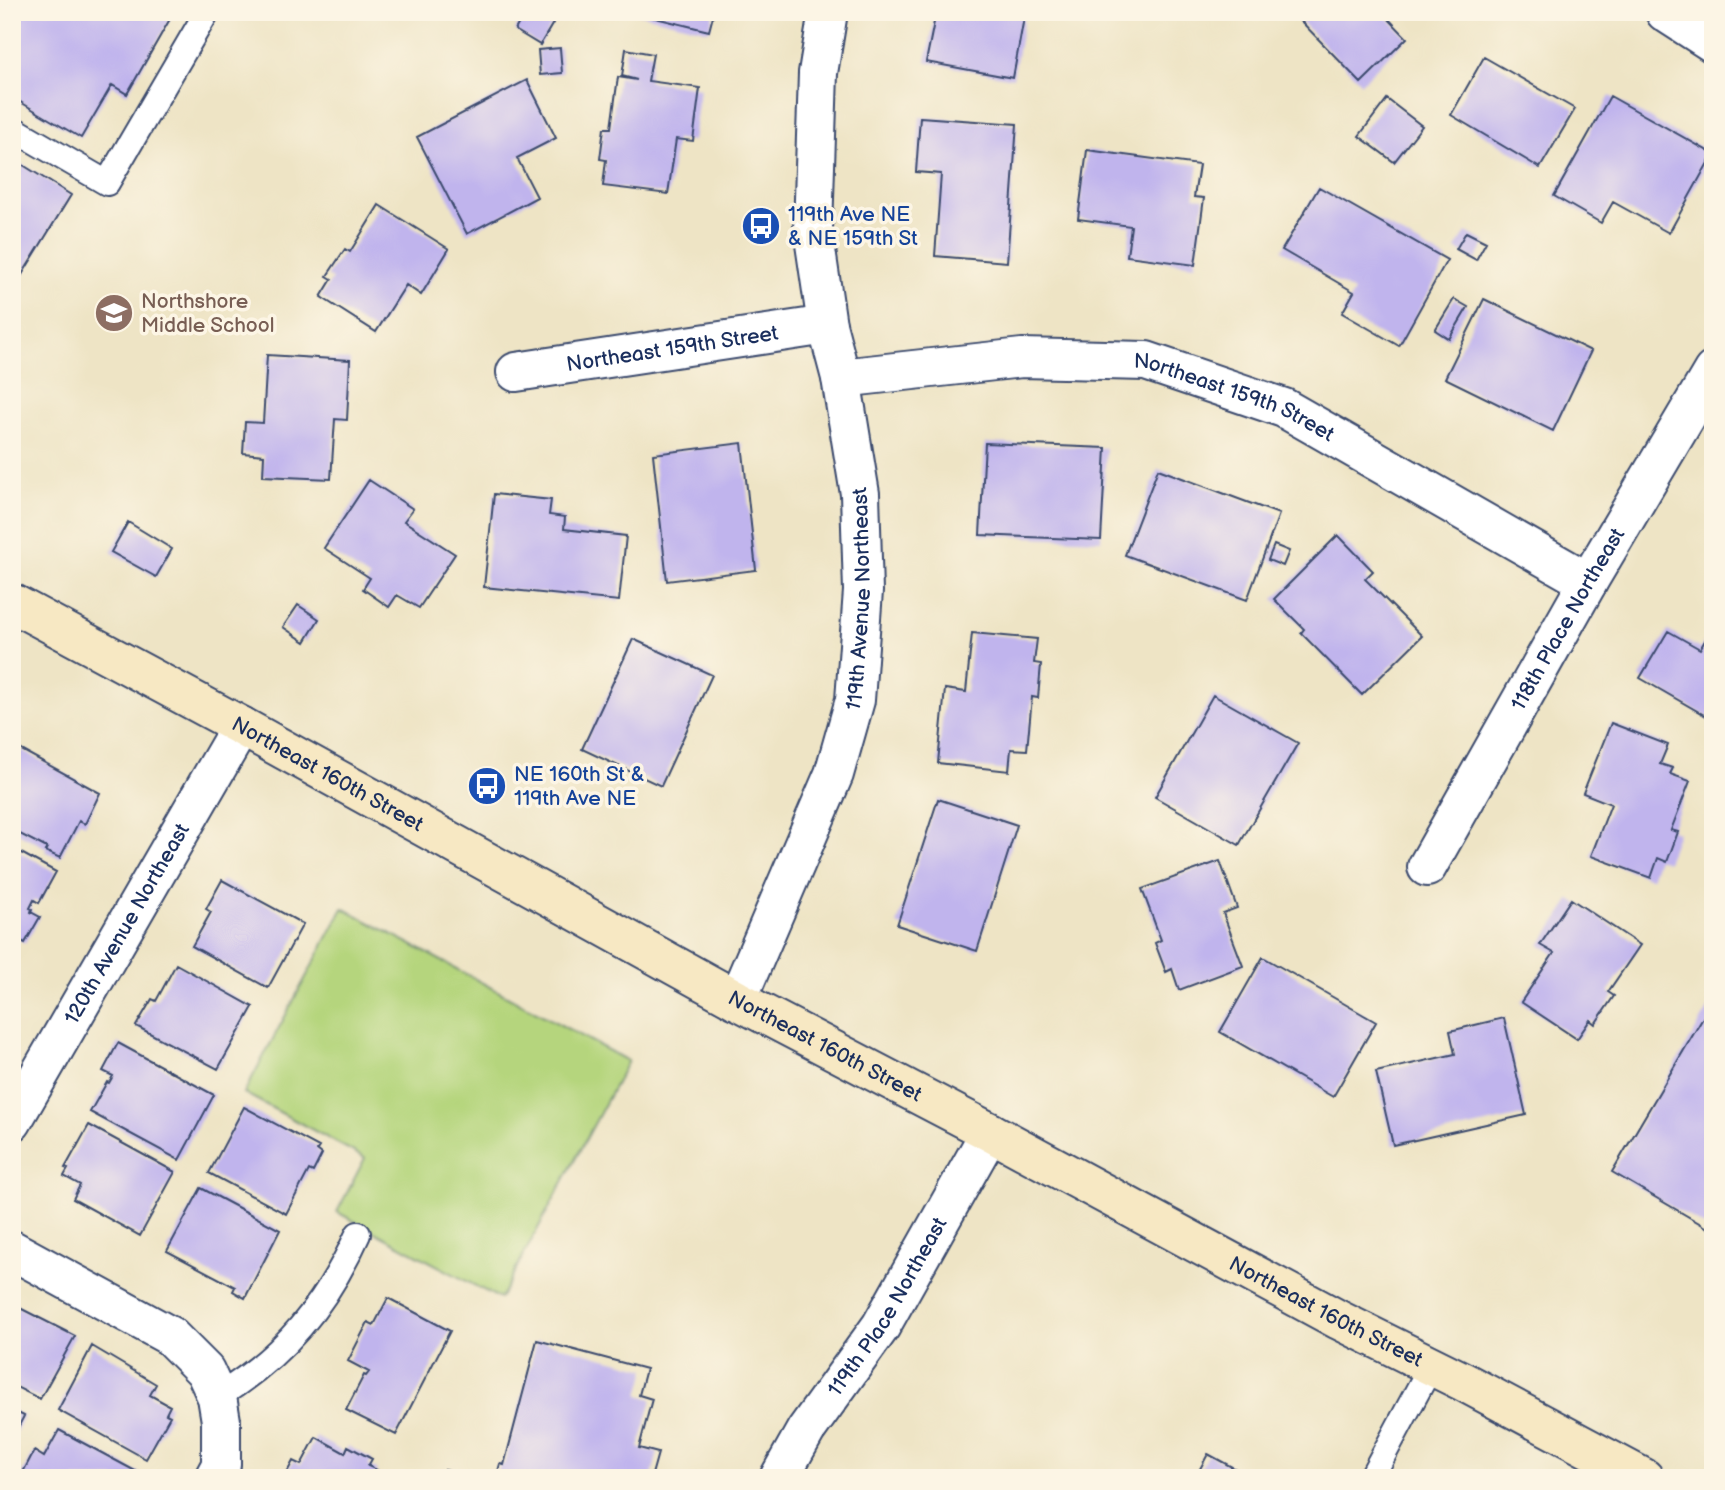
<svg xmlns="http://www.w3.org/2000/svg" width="1725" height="1490" font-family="'Balsamiq Sans',sans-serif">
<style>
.green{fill:#b5d57d;stroke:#68826e;stroke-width:2}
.building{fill:#c0b4ed}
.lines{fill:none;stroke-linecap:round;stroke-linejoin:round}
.service-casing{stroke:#3b4a6d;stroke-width:28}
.minor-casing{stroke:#3b4a6d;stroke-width:42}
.secondary-casing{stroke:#3b4a6d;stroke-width:42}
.service{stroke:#fff;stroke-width:24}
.minor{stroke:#fff;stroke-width:38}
.secondary{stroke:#f7e8c3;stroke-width:38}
.labels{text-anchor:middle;stroke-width:7;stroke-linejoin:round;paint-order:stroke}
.transit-label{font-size:21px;fill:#164399;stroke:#fcf5e5;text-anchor:start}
.education-label{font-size:21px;fill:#785e54;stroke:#fcf5e5;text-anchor:start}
.street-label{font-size:21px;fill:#1b2f5e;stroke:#fcf5e5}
</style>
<rect width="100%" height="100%" fill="#fcf5e5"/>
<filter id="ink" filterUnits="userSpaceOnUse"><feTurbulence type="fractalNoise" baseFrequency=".0143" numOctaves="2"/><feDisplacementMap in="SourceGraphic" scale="14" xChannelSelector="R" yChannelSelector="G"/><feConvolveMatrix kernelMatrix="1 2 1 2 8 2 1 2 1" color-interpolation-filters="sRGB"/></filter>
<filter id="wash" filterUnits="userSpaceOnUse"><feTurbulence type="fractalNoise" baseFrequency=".00686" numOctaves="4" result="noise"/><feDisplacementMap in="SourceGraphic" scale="28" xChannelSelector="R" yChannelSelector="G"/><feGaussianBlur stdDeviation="1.57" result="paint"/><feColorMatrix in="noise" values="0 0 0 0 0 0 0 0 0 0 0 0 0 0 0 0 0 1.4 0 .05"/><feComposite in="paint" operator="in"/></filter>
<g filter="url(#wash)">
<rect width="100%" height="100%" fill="#eee4c5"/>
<!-- green -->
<path class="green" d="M 343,908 L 628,1061 L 500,1299 L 337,1212 L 365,1158 L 244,1093 Z"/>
<g id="blocks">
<!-- building -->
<path class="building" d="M 12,12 L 174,12 L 127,94 L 112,85 L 81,138 L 12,97 Z
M 525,12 L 535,12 L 553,23 L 540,45 L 515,30 Z
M 631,12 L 714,12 L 709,31 Z
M 936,12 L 1025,12 L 1013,78 L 926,62 Z
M 1292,12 L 1382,12 L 1407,38 L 1361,83 Z
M 560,48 L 562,73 L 540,75 L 538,50 Z
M 626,49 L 653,54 L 648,81 L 700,88 L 693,141 L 676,139 L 668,194 L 603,186 L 606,160 L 600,159 L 604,128 L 611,128 L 618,77 L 637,80 L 622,76 Z
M 1484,57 L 1575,109 L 1540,168 L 1451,115 Z
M 527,80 L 556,138 L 517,158 L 537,197 L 467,234 L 417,137 Z
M 1610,96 L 1713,154 L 1669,233 L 1613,202 L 1601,223 L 1554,196 Z
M 1387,99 L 1422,126 L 1394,162 L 1359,136 Z
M 920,117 L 1017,124 L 1007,262 L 935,256 L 941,174 L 916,172 Z
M 1087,150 L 1199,165 L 1194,197 L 1204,198 L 1195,265 L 1127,256 L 1131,226 L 1078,219 Z
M 15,160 L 71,195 L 12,291 L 12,166 Z
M 1319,187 L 1447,260 L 1399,346 L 1342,313 L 1354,292 L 1282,250 Z
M 379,205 L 449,249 L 421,295 L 406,285 L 376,332 L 321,297 L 332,279 L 327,276 L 345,249 L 350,252 Z
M 1466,232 L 1486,242 L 1476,260 L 1456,249 Z
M 1454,299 L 1468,307 L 1449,339 L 1435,330 Z
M 1484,299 L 1591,351 L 1553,431 L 1445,378 Z
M 267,355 L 350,360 L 347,420 L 335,419 L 331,479 L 263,476 L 264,455 L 243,453 L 245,422 L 263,423 Z
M 742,443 L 756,570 L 667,581 L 653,454 Z
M 985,443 L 1106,448 L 1101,540 L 980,535 Z
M 1158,469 L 1279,514 L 1247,600 L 1125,555 Z
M 369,480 L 413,509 L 404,521 L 455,554 L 419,608 L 397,595 L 389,607 L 363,589 L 370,578 L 324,548 Z
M 494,494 L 551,500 L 549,515 L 565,517 L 564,529 L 626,536 L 619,601 L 484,587 Z
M 128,522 L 172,549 L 156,577 L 111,552 Z
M 1338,535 L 1373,571 L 1365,579 L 1422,636 L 1362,695 L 1301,633 L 1304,629 L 1274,599 Z
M 1274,545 L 1289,551 L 1283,566 L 1268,560 Z
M 298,605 L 319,619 L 305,642 L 283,627 Z
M 1713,627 L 1713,720 L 1640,678 L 1668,631 L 1700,649 Z
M 972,633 L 1037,639 L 1034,663 L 1041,664 L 1038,698 L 1032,697 L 1027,750 L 1011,749 L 1009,771 L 938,763 L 945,689 L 966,692 Z
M 633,639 L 712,675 L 661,786 L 582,749 Z
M 1213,695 L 1298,743 L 1239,845 L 1155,797 Z
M 1611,723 L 1668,745 L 1660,764 L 1673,768 L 1670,774 L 1690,781 L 1671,830 L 1678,832 L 1667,862 L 1658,858 L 1651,878 L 1591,856 L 1611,804 L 1583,793 Z
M 16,747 L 100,793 L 85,824 L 79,821 L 60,858 L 45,851 L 47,848 L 12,830 L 12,754 Z
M 938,799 L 1017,825 L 977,951 L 897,925 Z
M 12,848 L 56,872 L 39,903 L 34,900 L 30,908 L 32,909 L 31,912 L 40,917 L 25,943 L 12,935 Z
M 1220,861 L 1237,908 L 1223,913 L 1243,966 L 1179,990 L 1172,969 L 1166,972 L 1155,943 L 1161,940 L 1142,889 Z
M 222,880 L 303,924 L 268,988 L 192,946 L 211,912 L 206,909 Z
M 1571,899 L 1640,945 L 1608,992 L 1614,996 L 1595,1024 L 1590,1020 L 1577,1039 L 1521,1002 L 1554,953 L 1540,945 Z
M 1263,957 L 1376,1022 L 1333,1097 L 1220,1032 Z
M 176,964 L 253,1007 L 218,1069 L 136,1026 L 152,999 L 156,1001 Z
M 1713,1001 L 1713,1231 L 1612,1172 Z
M 1504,1018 L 1526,1115 L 1393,1145 L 1376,1072 L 1455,1054 L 1450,1031 Z
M 118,1043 L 214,1095 L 179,1160 L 90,1112 L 107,1082 L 109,1083 L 113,1076 L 103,1071 Z
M 244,1107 L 319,1147 L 317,1150 L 322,1154 L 313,1172 L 309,1170 L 286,1214 L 209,1173 Z
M 89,1125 L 175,1172 L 140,1236 L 73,1199 L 80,1185 L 64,1176 L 68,1169 L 65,1168 Z
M 201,1188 L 280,1230 L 245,1298 L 233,1291 L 235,1287 L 167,1251 Z
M 388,1298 L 450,1331 L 396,1435 L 346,1410 L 364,1375 L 366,1376 L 369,1372 L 348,1361 L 368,1322 L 374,1325 Z
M 12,1304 L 75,1336 L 40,1399 L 12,1385 Z
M 537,1340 L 646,1369 L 639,1395 L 652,1399 L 639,1448 L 658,1453 L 651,1478 L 496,1478 L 500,1464 L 504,1465 Z
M 92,1346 L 156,1384 L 150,1395 L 170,1406 L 166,1414 L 170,1416 L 146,1459 L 58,1410 Z
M 12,1410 L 24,1416 L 12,1439 Z
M 59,1430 L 139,1473 L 136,1478 L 20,1478 L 34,1451 L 44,1457 Z
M 316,1437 L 345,1453 L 348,1446 L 372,1459 L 368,1466 L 377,1470 L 373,1478 L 284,1478 L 293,1461 L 301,1465 Z
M 1208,1454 L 1252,1478 L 1195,1478 Z
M 445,1470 L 472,1477 L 472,1478 L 443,1478 Z"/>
</g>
</g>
<g filter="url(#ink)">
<use href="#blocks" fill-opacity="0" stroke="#3b4a6d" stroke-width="2"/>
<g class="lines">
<!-- service casing -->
<g class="service-casing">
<path id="service" d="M 12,128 L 107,183 L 207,12
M 217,1397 C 284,1356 326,1305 358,1234
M 1371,1478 L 1431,1366"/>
</g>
<!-- minor casing -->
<g class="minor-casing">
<g id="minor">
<path d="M 1665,12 L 1713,43"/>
<path id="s1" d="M 516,372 L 827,325"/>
<path id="s2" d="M 841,378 L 1022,358 L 1146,361 L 1284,408 L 1588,582"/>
<path id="s3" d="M 1427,867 L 1588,582 L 1713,371"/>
<path id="s4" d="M 737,1000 L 834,774 L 855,700 L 863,591 L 860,494 L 841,378 L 827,325 L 813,230 L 818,73 L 828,12"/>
<path id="s5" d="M 12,1122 L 241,726"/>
<path d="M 12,1250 L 170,1336 L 205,1371 L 217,1397 L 221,1421 L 221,1465 L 214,1478"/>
<path id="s6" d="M 779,1478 L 806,1430 L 881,1326 L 990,1132"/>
</g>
</g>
<!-- secondary casing -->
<g class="secondary-casing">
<g id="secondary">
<path id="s7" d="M 12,603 L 241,726 L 737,1000 L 990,1132 L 1339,1320 L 1464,1382 L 1644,1478"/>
</g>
</g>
<!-- service -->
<use href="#service" class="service"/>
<!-- minor -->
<use href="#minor" class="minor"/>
<!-- secondary -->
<use href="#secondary" class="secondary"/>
</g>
</g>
<!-- icons -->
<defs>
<g id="bus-disc" transform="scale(2.0125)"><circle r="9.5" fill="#1a4fb4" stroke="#fcf5e5"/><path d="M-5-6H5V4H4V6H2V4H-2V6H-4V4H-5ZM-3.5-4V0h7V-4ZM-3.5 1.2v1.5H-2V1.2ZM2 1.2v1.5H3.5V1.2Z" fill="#fff"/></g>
<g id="school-disc" transform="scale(2.0125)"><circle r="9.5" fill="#8d6e63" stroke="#fcf5e5"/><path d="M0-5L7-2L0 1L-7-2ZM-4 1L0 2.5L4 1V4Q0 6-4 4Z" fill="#fff"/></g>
</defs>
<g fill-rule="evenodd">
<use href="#bus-disc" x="761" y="226"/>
<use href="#school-disc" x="114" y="313"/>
<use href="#bus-disc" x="487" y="786"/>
</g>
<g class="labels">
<!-- transit labels -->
<g class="transit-label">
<text x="788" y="221">119th Ave NE<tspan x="788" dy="24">&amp; NE 159th St</tspan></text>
<text x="514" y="781">NE 160th St &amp;<tspan x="514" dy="24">119th Ave NE</tspan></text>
</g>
<!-- education labels -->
<g class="education-label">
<text x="141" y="308">Northshore<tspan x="141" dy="24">Middle School</tspan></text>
</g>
<!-- street labels -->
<g class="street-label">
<text dy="7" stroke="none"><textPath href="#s1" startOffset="158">Northeast 159th Street</textPath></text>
<text dy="7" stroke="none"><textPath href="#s2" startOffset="401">Northeast 159th Street</textPath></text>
<text dy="7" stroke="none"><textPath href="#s4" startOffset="424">119th Avenue Northeast</textPath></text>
<text dy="7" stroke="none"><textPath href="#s3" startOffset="285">118th Place Northeast</textPath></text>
<text dy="7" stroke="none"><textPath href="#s7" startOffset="359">Northeast 160th Street</textPath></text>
<text dy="7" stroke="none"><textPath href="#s5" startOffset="229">120th Avenue Northeast</textPath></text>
<text dy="7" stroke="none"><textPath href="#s7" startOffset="926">Northeast 160th Street</textPath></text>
<text dy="7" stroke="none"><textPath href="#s6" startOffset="203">119th Place Northeast</textPath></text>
<text dy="7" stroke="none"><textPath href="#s7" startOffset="1493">Northeast 160th Street</textPath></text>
</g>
</g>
<!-- margin -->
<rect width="1725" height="1490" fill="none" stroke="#fcf5e5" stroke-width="42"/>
</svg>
